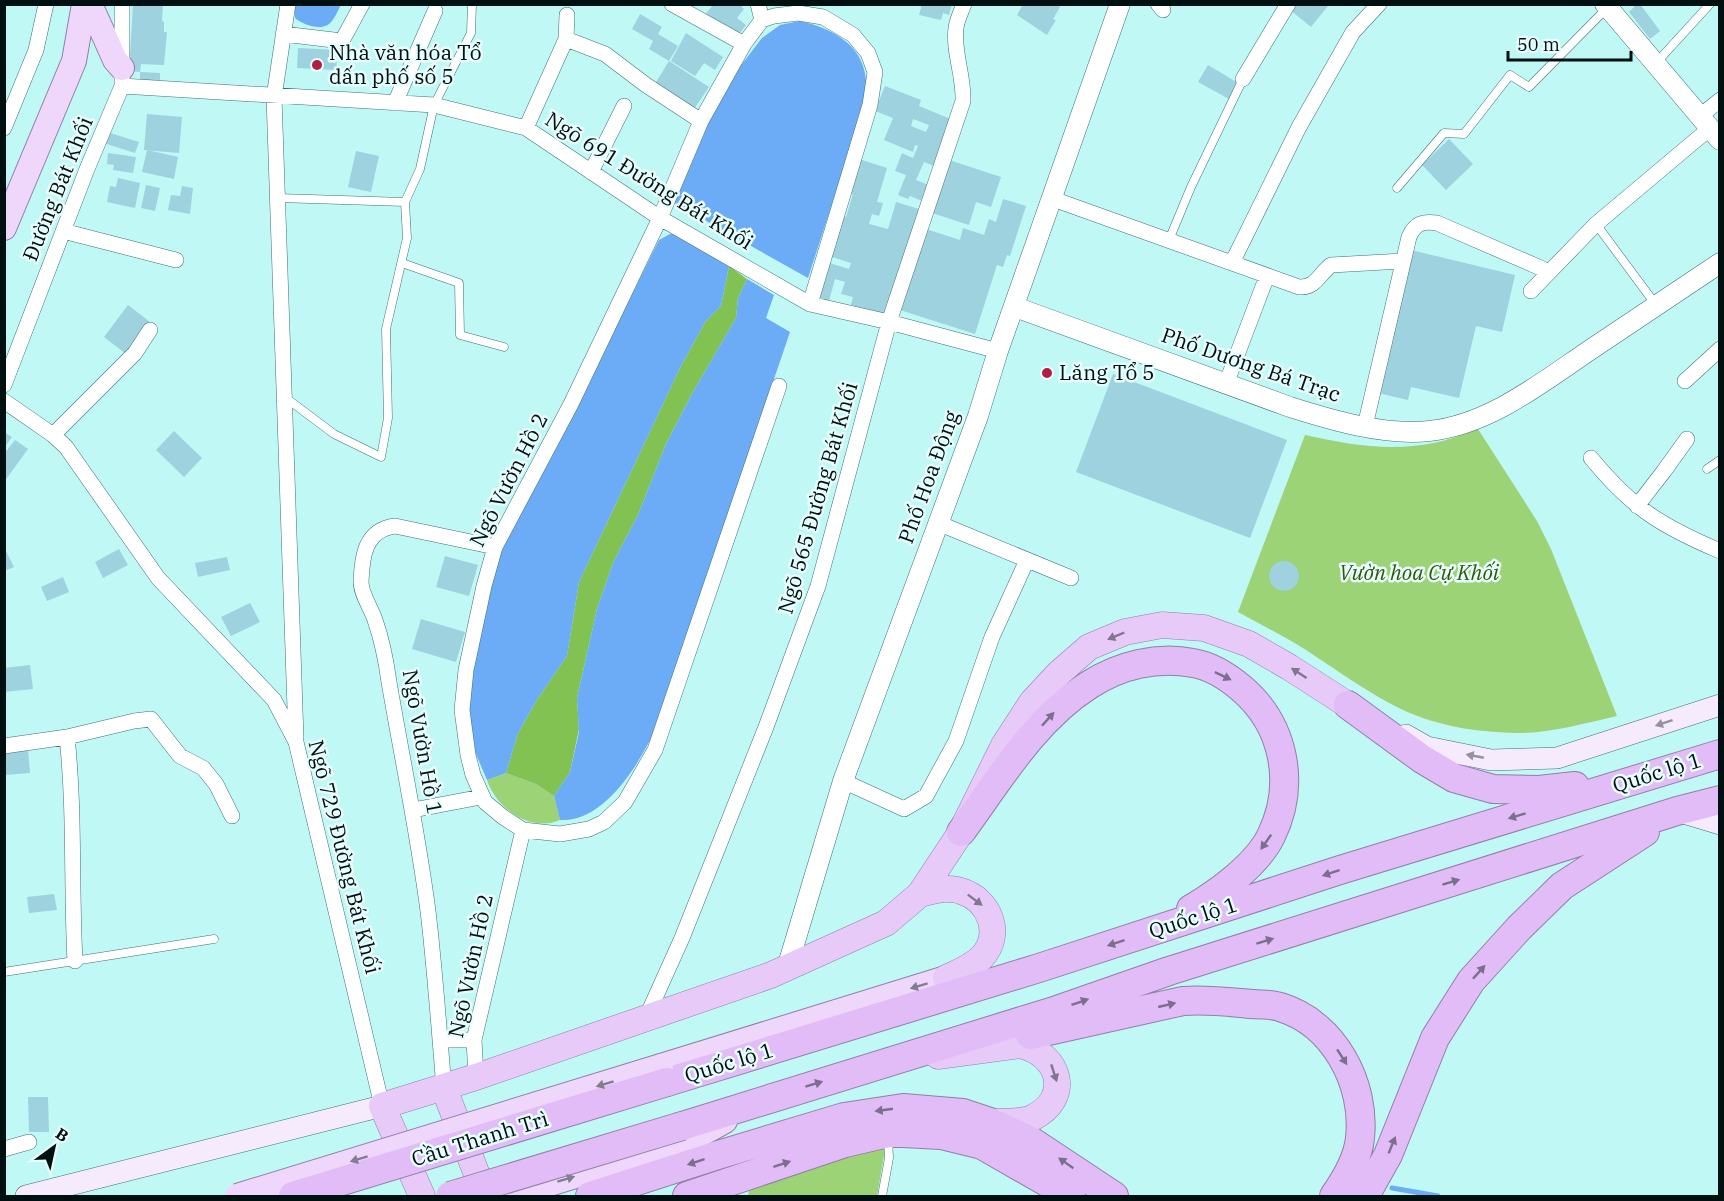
<svg xmlns="http://www.w3.org/2000/svg" width="1724" height="1201" font-family="'IBM Plex Serif',serif">
<style>
.green{fill:#9cd377}
.forest{fill:#82c252}
.water{fill:#6cabf6}
.lines{fill:none;stroke-linecap:round;stroke-linejoin:round}
.stream{stroke:#6cabf6;stroke-width:5}
.building{fill:#9ed2de;fill-rule:evenodd}
.service-casing{stroke:#3e7271;stroke-width:9}
.minor-casing{stroke:#3e7271;stroke-width:16}
.tertiary-casing{stroke:#3e7271;stroke-width:21}
.secondary-casing{stroke:#3e7271;stroke-width:22}
.primary-casing{stroke:#937fa5;stroke-width:26}
.trunk-casing{stroke:#937fa5;stroke-width:27}
.motorway-casing{stroke:#937fa5;stroke-width:30}
.service{stroke:#fff;stroke-width:8}
.minor{stroke:#fff;stroke-width:15}
.tertiary{stroke:#fff;stroke-width:20}
.secondary{stroke:#f6ebfc;stroke-width:21}
.primary{stroke:#eed7fa;stroke-width:24}
.trunk{stroke:#e8caf8;stroke-width:26}
.motorway{stroke:#e2bcf6;stroke-width:28}
.primary-bridge-casing{stroke:#937fa5;stroke-width:26;stroke-linecap:butt}
.motorway-bridge-casing{stroke:#937fa5;stroke-width:30;stroke-linecap:butt}
.primary-bridge{stroke:#eed7fa;stroke-width:24}
.motorway-bridge{stroke:#e2bcf6;stroke-width:28}
.oneway{fill:#80768f}
.oneway2{fill:#7c6e8e}
.oneway3{fill:#94939d}
.oneway4{fill:#837d90}
.poi-dot{fill:#b11e43;stroke:#e8fdfd;stroke-width:2}
.labels{text-anchor:middle;stroke-width:5;stroke-linejoin:round;paint-order:stroke}
.poi-label{font-size:21px;fill:#000f0f;stroke:#e8fdfd;text-anchor:start}
.street-label{font-size:21px;fill:#000f0f;stroke:#e8fdfd}
.park-label{font-size:21px;font-style:italic;fill:#305806;stroke:#e8fdfd}
</style>
<rect width="100%" height="100%" fill="#c0f8f6"/>
<!-- green -->
<path class="green" d="M 1478,429 L 1537,521 L 1551,549 L 1617,716 C 1586,723 1554,732 1523,733 C 1483,733 1439,727 1403,710 C 1368,693 1338,671 1306,650 C 1284,636 1261,625 1238,612 L 1305,435 C 1368,449 1416,455 1478,429 Z
M 506,773 L 536,784 L 554,796 L 560,820 C 530,833 496,808 487,780 Z
M 886,1144 L 877,1196 L 748,1196 L 750,1186 Z"/>
<!-- forest -->
<path class="forest" d="M 729,266 L 747,279 L 738,298 L 736,318 L 693,392 L 666,444 L 638,515 L 613,563 L 597,609 L 577,698 L 579,729 L 570,772 L 554,796 L 536,784 L 506,773 L 518,733 L 538,698 L 567,656 L 579,582 L 680,368 L 705,322 L 721,306 Z"/>
<!-- water -->
<path class="water" d="M 294,5 L 341,5 C 338,10 335,18 331,22 C 323,32 303,25 295,18 Z
M 800,21 C 831,28 863,44 866,80 C 867,89 864,99 863,108 L 808,278 L 674,203 L 714,110 L 739,68 L 762,38 L 780,25 Z
M 670,234 L 676,234 L 729,266 L 721,306 L 705,322 L 680,368 L 579,582 L 567,656 L 538,698 L 518,733 L 506,773 L 487,780 L 470,740 L 467,719 L 477,645 L 494,572 L 506,539 L 549,462 L 659,240 Z
M 747,279 L 774,295 L 766,318 L 790,332 L 654,732 C 638,766 603,823 560,820 L 554,796 L 570,772 L 579,732 L 577,698 L 597,609 L 613,563 L 638,515 L 666,444 L 693,392 L 736,318 L 738,298 Z"/>
<g class="lines">
<!-- stream -->
<path class="stream" d="M 1392,1188 L 1438,1196"/>
</g>
<!-- building -->
<path class="building" d="M 133,4 L 163,4 L 162,21 L 164,22 L 164,32 L 167,32 L 164,65 L 141,64 L 140,72 L 129,71 Z
M 714,4 L 739,4 L 744,9 L 737,18 L 746,25 L 736,38 L 706,13 Z
M 922,4 L 952,4 L 949,15 L 943,13 L 941,20 L 919,15 Z
M 1023,4 L 1034,6 L 1035,4 L 1056,4 L 1060,7 L 1053,19 L 1056,20 L 1047,35 L 1017,15 Z
M 1292,4 L 1325,4 L 1328,6 L 1311,27 L 1289,9 Z
M 1637,4 L 1640,4 L 1660,31 L 1650,39 L 1629,12 Z
M 640,14 L 662,27 L 658,34 L 678,46 L 669,61 L 649,49 L 653,41 L 632,29 Z
M 686,33 L 723,57 L 715,70 L 704,63 L 695,76 L 671,61 Z
M 298,48 L 338,50 L 336,70 L 297,68 Z
M 669,61 L 709,87 L 692,112 L 653,87 Z
M 1208,65 L 1238,83 L 1229,99 L 1198,82 Z
M 140,72 L 160,73 L 160,85 L 140,84 Z
M 885,86 L 921,100 L 919,106 L 953,120 L 934,166 L 924,162 L 916,180 L 929,185 L 922,201 L 910,196 L 908,199 L 898,195 L 906,175 L 895,171 L 902,153 L 913,158 L 918,146 L 915,145 L 913,152 L 884,140 L 893,118 L 875,111 ZM 913,119 L 929,125 L 926,132 L 911,126 Z
M 147,114 L 182,117 L 179,153 L 144,150 Z
M 107,132 L 139,142 L 135,153 L 104,143 Z
M 1449,139 L 1473,164 L 1446,190 L 1422,165 Z
M 147,150 L 178,157 L 174,179 L 142,172 Z
M 356,151 L 379,156 L 371,192 L 348,187 Z
M 108,153 L 136,157 L 133,173 L 113,170 L 114,165 L 107,164 Z
M 859,159 L 887,168 L 877,202 L 883,203 L 879,216 L 872,214 L 869,224 L 888,229 L 896,202 L 919,209 L 887,315 L 851,305 L 853,297 L 841,294 L 845,282 L 835,279 L 829,301 L 815,297 L 826,262 L 849,269 L 851,263 L 829,256 L 841,215 L 846,217 L 853,194 L 850,193 Z
M 949,160 L 1001,177 L 991,207 L 976,202 L 969,225 L 932,213 Z
M 118,178 L 140,183 L 135,208 L 107,202 L 110,186 L 116,187 Z
M 146,185 L 160,188 L 155,211 L 141,208 Z
M 182,186 L 193,188 L 190,214 L 168,210 L 171,195 L 180,196 Z
M 1003,199 L 1026,206 L 1010,256 L 1007,255 L 1003,267 L 997,265 L 975,334 L 900,310 L 926,229 L 960,240 L 963,228 L 984,235 L 989,219 L 996,222 Z
M 1411,250 L 1515,275 L 1502,332 L 1476,326 L 1459,398 L 1411,387 L 1408,400 L 1378,393 Z
M 128,305 L 150,322 L 126,354 L 104,337 Z
M 1113,374 L 1287,440 L 1250,538 L 1076,472 Z
M 174,431 L 202,458 L 184,477 L 156,450 Z
M 4,432 L 12,437 L 4,448 Z
M 15,440 L 28,449 L 4,482 L 4,454 Z
M 4,547 L 14,567 L 4,571 Z
M 119,549 L 128,565 L 103,578 L 95,562 Z
M 445,556 L 478,565 L 469,596 L 436,587 Z
M 227,557 L 230,570 L 198,577 L 195,563 Z
M1269 576a15 15 0 1 1 30 0a15 15 0 1 1-30 0Z
M 63,577 L 69,592 L 47,601 L 41,587 Z
M 250,603 L 260,622 L 231,636 L 221,617 Z
M 421,619 L 465,632 L 456,662 L 412,649 Z
M 30,665 L 33,689 L 4,692 L 4,668 Z
M 28,750 L 30,773 L 5,775 L 5,752 Z
M 54,894 L 57,910 L 29,913 L 27,897 Z
M 28,1097 L 48,1097 L 49,1132 L 29,1132 Z"/>
<g class="lines">
<!-- service casing -->
<g class="service-casing">
<path id="service" d="M 1657,62 L 1710,4
M 1397,188 L 1444,133 L 1464,134 L 1510,75 L 1529,87 L 1608,7
M 278,198 L 405,202
M 1596,224 L 1656,305
M 1169,240 L 1191,187 L 1243,79
M 402,263 L 459,283 L 460,335 L 504,347
M 286,398 L 334,434 L 381,457 L 388,418 L 386,329 L 407,238 L 405,202 L 420,169 L 434,105 L 471,33 L 472,4
M 1707,469 L 1720,460
M 4,972 L 214,939
M 882,1196 L 889,1158 L 888,1138"/>
</g>
<!-- minor casing -->
<g class="minor-casing">
<path id="minor" d="M 288,4 L 274,97 L 296,738
M 672,4 L 744,44
M 758,4 L 762,20
M 1158,4 L 1163,10
M 283,34 L 342,41 L 362,4
M 566,39 L 605,54 L 646,85 L 701,121
M 1243,79 L 1288,4
M 122,86 L 434,105 L 526,128 L 660,218 L 810,304 L 889,322 L 998,351
M 395,103 L 435,11
M 1699,117 L 1720,100
M 4,128 L 36,50 L 46,4
M 526,128 L 566,39 L 567,15
M 591,172 L 624,106
M 1053,199 L 1299,287 C 1316,288 1319,274 1331,265 L 1403,261
M 63,231 L 176,260
M 1232,263 L 1299,127 L 1353,32 L 1379,4
M 1531,291 L 1596,224 L 1709,129
M 1685,381 L 1720,349
M 1226,384 L 1267,276
M 4,385 L 87,169 L 122,86 L 122,4
M 779,386 L 655,750 L 625,802 L 604,822 L 589,829 L 560,834 L 523,830 L 503,817 L 485,802 L 473,775 L 468,755 L 462,710 L 466,670 L 484,586 L 495,547 L 571,404 L 660,218 L 701,121 L 744,44 L 762,20 L 774,16 L 798,13 L 823,17 L 853,35 L 868,53 L 875,72 L 870,105 L 810,304
M 4,401 L 53,435 L 66,447 L 158,578 L 274,700 L 296,742 L 382,1106
M 1365,426 L 1409,237 C 1415,223 1423,221 1437,223 L 1543,269
M 53,435 L 135,353 L 150,330
M 1591,458 C 1632,508 1661,526 1720,551
M 1637,506 L 1664,471 L 1687,439
M 938,523 L 1071,578
M 67,737 C 75,811 71,887 75,961
M 4,746 L 67,737 L 134,721 L 151,719 L 180,756 L 203,768 L 216,784 L 232,816
M 843,781 L 904,809 L 926,796 L 956,741 L 992,637 L 1027,560
M 413,810 L 481,797
M 646,1018 L 682,938 L 766,727 L 818,586 L 889,322 L 963,101 C 964,76 953,52 956,28 C 957,20 961,12 964,4
M 440,1040 L 474,1040
M 476,1077 L 474,1040 L 523,830
M 444,1088 C 439,1029 435,970 428,911 C 418,834 402,758 389,682 C 386,660 382,640 375,620 C 371,608 361,594 361,582 C 362,556 365,530 395,526 L 495,547
M 4,1149 L 29,1142"/>
</g>
<!-- tertiary casing -->
<g class="tertiary-casing">
<path id="tertiary" d="M 1605,4 L 1720,140
M 1015,307 L 1290,407 C 1331,420 1385,436 1429,431 C 1489,425 1541,383 1590,350 C 1633,321 1676,292 1720,263
M 787,968 L 843,781 L 978,416 L 998,351 L 1120,4"/>
</g>
<!-- secondary casing -->
<g class="secondary-casing">
<path id="secondary" d="M 1406,735 L 1427,747 L 1491,760 L 1557,758 L 1720,705
M 1677,811 L 1720,824
M 26,1196 L 382,1106"/>
</g>
<!-- primary casing -->
<g class="primary-casing">
<path id="primary" d="M 90,4 L 115,60 L 122,68
M 4,228 L 74,61 L 84,4
M 661,1066 L 946,978 L 965,976
M 510,1196 L 687,1142 L 725,1121"/>
</g>
<!-- trunk casing -->
<g class="trunk-casing">
<path id="trunk" d="M 920,894 C 933,891 948,886 961,891 C 990,900 1003,934 982,957 C 972,967 959,972 946,978
M 938,1056 L 1020,1045 C 1060,1054 1073,1098 1032,1118 C 1020,1123 1003,1121 990,1122
M 444,1088 L 485,1196
M 422,1196 L 382,1106 L 476,1077 L 771,975 L 886,923 L 920,894 L 961,832 L 1004,745 L 1032,702 L 1059,673 L 1089,647 L 1125,632 L 1162,625 L 1204,628 L 1249,644 L 1289,667 L 1348,705"/>
</g>
<!-- motorway casing -->
<g class="motorway-casing">
<path id="motorway" d="M 1348,705 L 1422,759 L 1454,778 L 1493,789 L 1539,790 L 1575,786
M 961,832 C 999,780 1034,720 1089,685 C 1120,665 1157,656 1193,663 C 1211,666 1228,677 1241,688 C 1285,725 1296,785 1271,836 C 1257,865 1218,893 1191,909
M 1030,1035 L 1183,1001 C 1206,999 1229,1002 1252,1004 C 1261,1005 1272,1004 1280,1007 C 1334,1023 1366,1084 1360,1138 C 1358,1159 1346,1179 1334,1196
M 667,1082 L 1039,968 L 1340,870 L 1720,754
M 682,1126 L 1057,1010 L 1169,971 L 1677,811 L 1720,800
M 590,1196 L 718,1155 L 844,1117 L 903,1108 L 963,1113 L 990,1122 L 1031,1141 L 1114,1196
M 687,1196 L 845,1143 L 888,1133 L 903,1133 L 941,1135 L 982,1145 L 1071,1196
M 1365,1196 L 1388,1155 L 1435,1038 L 1471,981 L 1519,928 L 1562,886 L 1645,832"/>
</g>
<!-- service -->
<use href="#service" class="service"/>
<!-- minor -->
<use href="#minor" class="minor"/>
<!-- tertiary -->
<use href="#tertiary" class="tertiary"/>
<!-- secondary -->
<use href="#secondary" class="secondary"/>
<!-- primary -->
<use href="#primary" class="primary"/>
<!-- trunk -->
<use href="#trunk" class="trunk"/>
<!-- motorway -->
<use href="#motorway" class="motorway"/>
<!-- primary-bridge casing -->
<g class="primary-bridge-casing">
<path id="primary-bridge" d="M 237,1196 L 661,1066"/>
</g>
<!-- motorway-bridge casing -->
<g class="motorway-bridge-casing">
<path id="motorway-bridge" d="M 293,1196 L 667,1082
M 450,1196 L 682,1126"/>
</g>
<!-- primary-bridge -->
<use href="#primary-bridge" class="primary-bridge"/>
<!-- motorway-bridge -->
<use href="#motorway-bridge" class="motorway-bridge"/>
</g>
<!-- one-way arrows -->
<defs><path id="oneway-solid" d="M-6-.8H1V-3.2L6.5 0L1 3.2V.8H-6Z" transform="scale(1.5)"/></defs>
<g class="oneway">
<use href="#oneway-solid" transform="translate(1116 636) rotate(157)"/>
<use href="#oneway-solid" transform="translate(1299 673) rotate(-147)"/>
<use href="#oneway-solid" transform="translate(975 900) rotate(37)"/>
<use href="#oneway-solid" transform="translate(1054 1073) rotate(72)"/>
</g>
<g class="oneway2">
<use href="#oneway-solid" transform="translate(1223 676) rotate(26)"/>
<use href="#oneway-solid" transform="translate(1048 719) rotate(-48)"/>
<use href="#oneway-solid" transform="translate(1517 816) rotate(163)"/>
<use href="#oneway-solid" transform="translate(1266 842) rotate(125)"/>
<use href="#oneway-solid" transform="translate(1331 873) rotate(162)"/>
<use href="#oneway-solid" transform="translate(1451 882) rotate(-17)"/>
<use href="#oneway-solid" transform="translate(1265 941) rotate(-17)"/>
<use href="#oneway-solid" transform="translate(1116 943) rotate(162)"/>
<use href="#oneway-solid" transform="translate(1479 972) rotate(-48)"/>
<use href="#oneway-solid" transform="translate(1080 1002) rotate(-19)"/>
<use href="#oneway-solid" transform="translate(1167 1005) rotate(-13)"/>
<use href="#oneway-solid" transform="translate(1342 1057) rotate(57)"/>
<use href="#oneway-solid" transform="translate(814 1084) rotate(-17)"/>
<use href="#oneway-solid" transform="translate(884 1110) rotate(172)"/>
<use href="#oneway-solid" transform="translate(1392 1145) rotate(-68)"/>
<use href="#oneway-solid" transform="translate(696 1162) rotate(162)"/>
<use href="#oneway-solid" transform="translate(1066 1163) rotate(-145)"/>
<use href="#oneway-solid" transform="translate(782 1164) rotate(-18)"/>
</g>
<g class="oneway3">
<use href="#oneway-solid" transform="translate(1664 723) rotate(162)"/>
<use href="#oneway-solid" transform="translate(1475 756) rotate(-169)"/>
</g>
<g class="oneway4">
<use href="#oneway-solid" transform="translate(919 986) rotate(163)"/>
<use href="#oneway-solid" transform="translate(605 1084) rotate(163)"/>
<use href="#oneway-solid" transform="translate(359 1159) rotate(163)"/>
<use href="#oneway-solid" transform="translate(566 1179) rotate(-17)"/>
</g>
<!-- markers -->
<g class="poi-dot">
<circle cx="317" cy="65" r="6"/>
<circle cx="1047" cy="373" r="6"/>
</g>
<g class="labels">
<!-- poi labels -->
<g class="poi-label">
<text x="329" y="60">Nhà văn hóa Tổ<tspan x="329" dy="24">dấn phố số 5</tspan></text>
<text x="1059" y="380">Lăng Tổ 5</text>
</g>
<!-- street labels -->
<g class="street-label">
<text transform="translate(649 181) rotate(32)" y="7">Ngõ 691 Đường Bát Khối</text>
<text transform="translate(58 189) rotate(-68)" y="7">Đường Bát Khối</text>
<text transform="translate(1251 365) rotate(19)" y="7">Phố Dương Bá Trạc</text>
<text transform="translate(929 477) rotate(-70)" y="7">Phố Hoa Động</text>
<text transform="translate(509 480) rotate(-63)" y="7">Ngõ Vườn Hồ 2</text>
<text transform="translate(818 498) rotate(-74)" y="7">Ngõ 565 Đường Bát Khối</text>
<text transform="translate(422 742) rotate(80)" y="7">Ngõ Vườn Hồ 1</text>
<text transform="translate(1657 773) rotate(-17)" y="7">Quốc lộ 1</text>
<text transform="translate(344 857) rotate(76)" y="7">Ngõ 729 Đường Bát Khối</text>
<text transform="translate(1193 918) rotate(-18)" y="7">Quốc lộ 1</text>
<text transform="translate(471 966) rotate(-78)" y="7">Ngõ Vườn Hồ 2</text>
<text transform="translate(729 1063) rotate(-17)" y="7">Quốc lộ 1</text>
<text transform="translate(480 1139) rotate(-17)" y="7">Cầu Thanh Trì</text>
</g>
<!-- park labels -->
<g class="park-label">
<text x="1419" y="580">Vườn hoa Cự Khối</text>
</g>
</g>
<!-- border -->
<rect width="1724" height="1201" fill="none" stroke="#000f0f" stroke-width="12"/>
<!-- north arrow -->
<g transform="translate(54 1147) rotate(33)" stroke="#e8fdfd" stroke-width="4.5" paint-order="stroke">
<path d="M0-4.5L10 22L0 15L-10 22Z" fill="#000f0f"/>
<text y="-9" font-size="16" font-weight="bold" text-anchor="middle" fill="#000f0f">B</text>
</g>
<!-- scale -->
<path d="M1508 51v9h123v-9" fill="none" stroke="#000f0f" stroke-width="3"/>
<text x="1517" y="51" font-size="18" fill="#000f0f" stroke="#e8fdfd" stroke-width="4.5" paint-order="stroke">50 m</text>
</svg>
